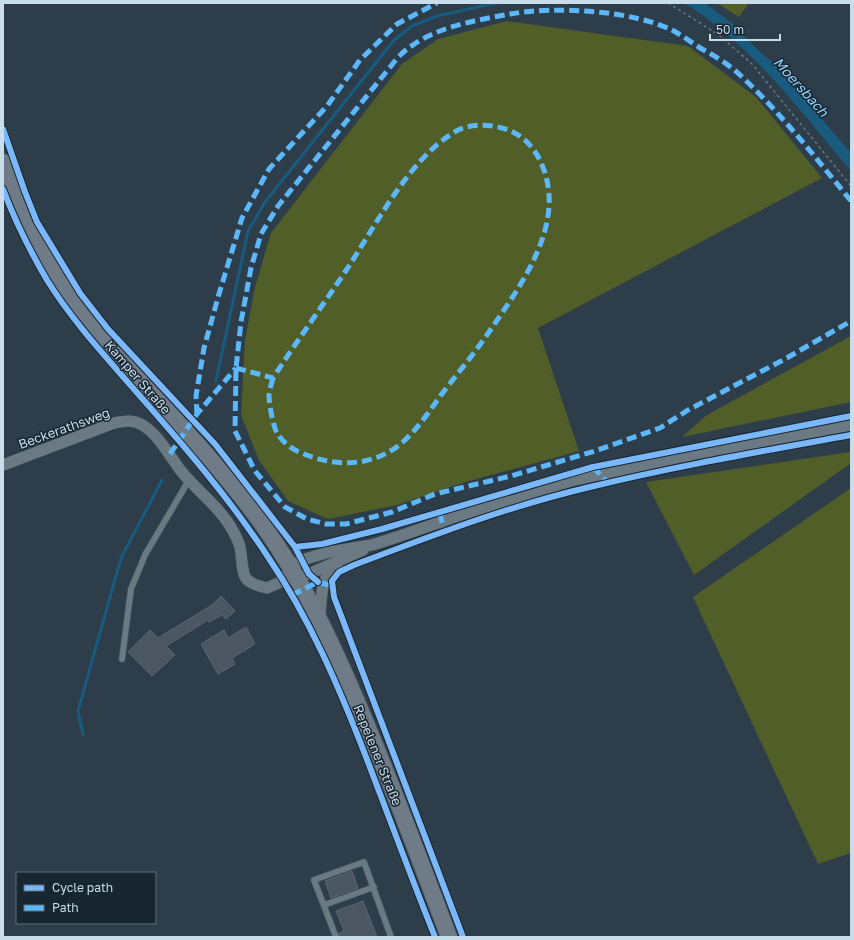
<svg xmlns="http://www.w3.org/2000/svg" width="854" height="940" font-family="'Golos Text',sans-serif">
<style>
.green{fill:#525e27}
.water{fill:#195a7f}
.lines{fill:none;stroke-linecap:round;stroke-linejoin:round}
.stream{stroke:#195a7f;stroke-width:3}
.building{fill:#4b5661;stroke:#5b6672}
.lane-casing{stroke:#4c5c66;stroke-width:7}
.street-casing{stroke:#4c5c66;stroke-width:12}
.secondary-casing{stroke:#4c5c66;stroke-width:18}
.path{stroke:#69757f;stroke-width:1.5;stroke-dasharray:3 3;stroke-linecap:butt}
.lane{stroke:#6b7982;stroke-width:5.5}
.street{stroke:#6b7982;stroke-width:11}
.secondary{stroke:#6f7b86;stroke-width:16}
.quiet{stroke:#5cb8fa;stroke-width:5;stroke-dasharray:10 5;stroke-linecap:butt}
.cycleway-casing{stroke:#182630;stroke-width:8}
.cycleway{stroke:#7ab7fb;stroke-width:6}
.labels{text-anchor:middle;stroke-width:3;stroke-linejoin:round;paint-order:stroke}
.street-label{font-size:13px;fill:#c9dce9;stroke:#182630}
.water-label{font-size:14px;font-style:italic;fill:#91cff9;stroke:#182630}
</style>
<rect width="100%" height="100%" fill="#2d3e4a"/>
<!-- green -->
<path class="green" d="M 717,3 L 749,3 L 739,17 Z
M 507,21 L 688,46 L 756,97 L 822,178 L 538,328 L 579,451 L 462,483 L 397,505 L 328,519 L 288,501 L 259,460 L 241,415 L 245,340 L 255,287 L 271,233 L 402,64 L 438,39 Z
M 851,336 L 851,402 L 682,437 L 707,415 Z
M 851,452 L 851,463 L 694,575 L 646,482 Z
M 851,488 L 851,853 L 818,864 L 693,597 Z"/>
<!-- water -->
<path class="water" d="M 684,3 L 705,3 L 733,24 L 758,50 L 773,63 L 851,153 L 851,171 C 800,111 753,45 684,3 Z"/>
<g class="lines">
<!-- stream -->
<path class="stream" d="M 216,381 L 248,231 L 265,202 L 394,40 L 412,26 L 437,16 L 496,3
M 83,735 L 78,711 L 121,558 L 162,480"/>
</g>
<!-- building -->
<path class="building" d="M 221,596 L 235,611 L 226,619 L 222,615 L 209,622 L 208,620 L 166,646 L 175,655 L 152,676 L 128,652 L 150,630 L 158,638 L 212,605 Z
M 246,627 L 255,644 L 232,658 L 235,664 L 218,674 L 201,644 L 224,630 L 228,638 Z
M 352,871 L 358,888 L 331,898 L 325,881 Z
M 363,901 L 377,937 L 340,937 L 339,933 L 344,931 L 336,911 Z"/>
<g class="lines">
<!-- lane casing -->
<g class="lane-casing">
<path id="lane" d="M 122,659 L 131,589 L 145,555 L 189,480
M 324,905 L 374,887
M 336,937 L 314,880 L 364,862 L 391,937"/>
</g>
<!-- street casing -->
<g class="street-casing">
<path id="street" d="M 3,465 L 114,423 C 125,421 134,419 144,426 C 159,436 170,456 181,471 C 197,491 221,508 233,531 C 237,538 241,546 241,554 C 244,577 241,582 267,588 L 283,581 L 309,574 L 363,550
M 283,581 L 291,567 L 302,560 L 329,552 L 372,545 L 400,536 L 458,516 L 571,481 L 700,453 L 851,425
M 320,619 C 321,601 320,576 337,565"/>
</g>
<!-- secondary casing -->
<g class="secondary-casing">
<path id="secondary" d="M 3,162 C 23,211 43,260 75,303 C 133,380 206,446 263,525 C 302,580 330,639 356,700 C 390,778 419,858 449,937"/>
</g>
<!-- path -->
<path class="path" d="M 668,3 L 719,35 L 752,64 L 851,186"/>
<!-- lane -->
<use href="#lane" class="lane"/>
<!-- street -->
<use href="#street" class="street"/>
<!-- secondary -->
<use href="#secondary" class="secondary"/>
<!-- quiet -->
<path class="quiet" d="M 851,201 C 816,158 780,112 739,74 C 728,64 715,56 702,49 C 692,43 683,36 674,31 C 632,10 556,6 510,14 C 478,20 440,26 413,45 C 406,49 400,55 395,61 L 278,206 L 261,234 L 251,268 L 241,322 L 236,368 L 235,431 L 255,471 L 285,507 L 307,519 L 326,524 L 346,524 L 392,512 L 435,494 L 511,476 L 595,451 L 660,428 L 688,410 L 785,359 L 851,321
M 236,368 L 273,378 C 297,341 323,305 347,269 C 376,225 408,161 453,133 C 469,122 494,124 511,131 C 526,138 536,150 542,165 C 567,224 521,285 489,332 C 474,354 457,374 441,395 C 431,409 421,424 409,436 C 379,468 335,469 297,451 C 290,448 281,440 277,433 C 273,426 269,403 269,396 C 269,390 272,383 273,378
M 197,414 L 196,396 L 204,348 L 219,294 L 242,218 L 269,169 L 327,106 L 360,60 L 397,24 L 437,3
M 170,454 L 197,414 L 236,368
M 593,467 L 608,483
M 440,513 L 444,532
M 292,595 L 318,582 L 332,586"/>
<!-- cycleway casing -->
<g class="cycleway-casing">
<path id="cycleway" d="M 3,129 L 25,192 L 37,222 L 80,293 L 108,329 L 215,444 L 295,547 L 309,574 L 318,582
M 3,189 C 15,221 30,251 47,280 C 73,322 108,359 140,396 C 186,448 230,499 268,557 C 310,619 339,687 366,757 C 389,817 411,877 435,937
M 295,547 L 322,544 L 382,529 L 593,467 L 851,416
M 463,937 L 334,597 L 332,581 L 339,572 L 354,565 C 431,536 509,506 590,487 C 676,466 764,451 851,435"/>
</g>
<!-- cycleway -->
<use href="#cycleway" class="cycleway"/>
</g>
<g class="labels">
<!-- street labels -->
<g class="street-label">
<text transform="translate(138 377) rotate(49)" y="5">Kamper Straße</text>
<text transform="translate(64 428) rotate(-20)" y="5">Beckerathsweg</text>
<text transform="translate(378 755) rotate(68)" y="5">Repelener Straße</text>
</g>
<!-- water labels -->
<g class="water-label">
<text transform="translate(801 87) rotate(48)" y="5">Moersbach</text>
</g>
</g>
<!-- border -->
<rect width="854" height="940" fill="none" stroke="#c9dce9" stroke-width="8"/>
<!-- legend -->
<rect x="16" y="872" width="140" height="52" fill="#182630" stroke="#5f6f7a"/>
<rect x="24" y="885" width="20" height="6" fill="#7ab7fb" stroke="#5f6f7a"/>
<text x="52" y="892" font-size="12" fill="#c9dce9">Cycle path</text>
<rect x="24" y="905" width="20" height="6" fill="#5cb8fa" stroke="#5f6f7a"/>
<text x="52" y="912" font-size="12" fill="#c9dce9">Path</text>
<!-- scale -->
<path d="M710 34v6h70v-6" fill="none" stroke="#c9dce9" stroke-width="2"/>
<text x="716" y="34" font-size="12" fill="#c9dce9" stroke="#182630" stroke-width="3" paint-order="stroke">50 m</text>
</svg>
